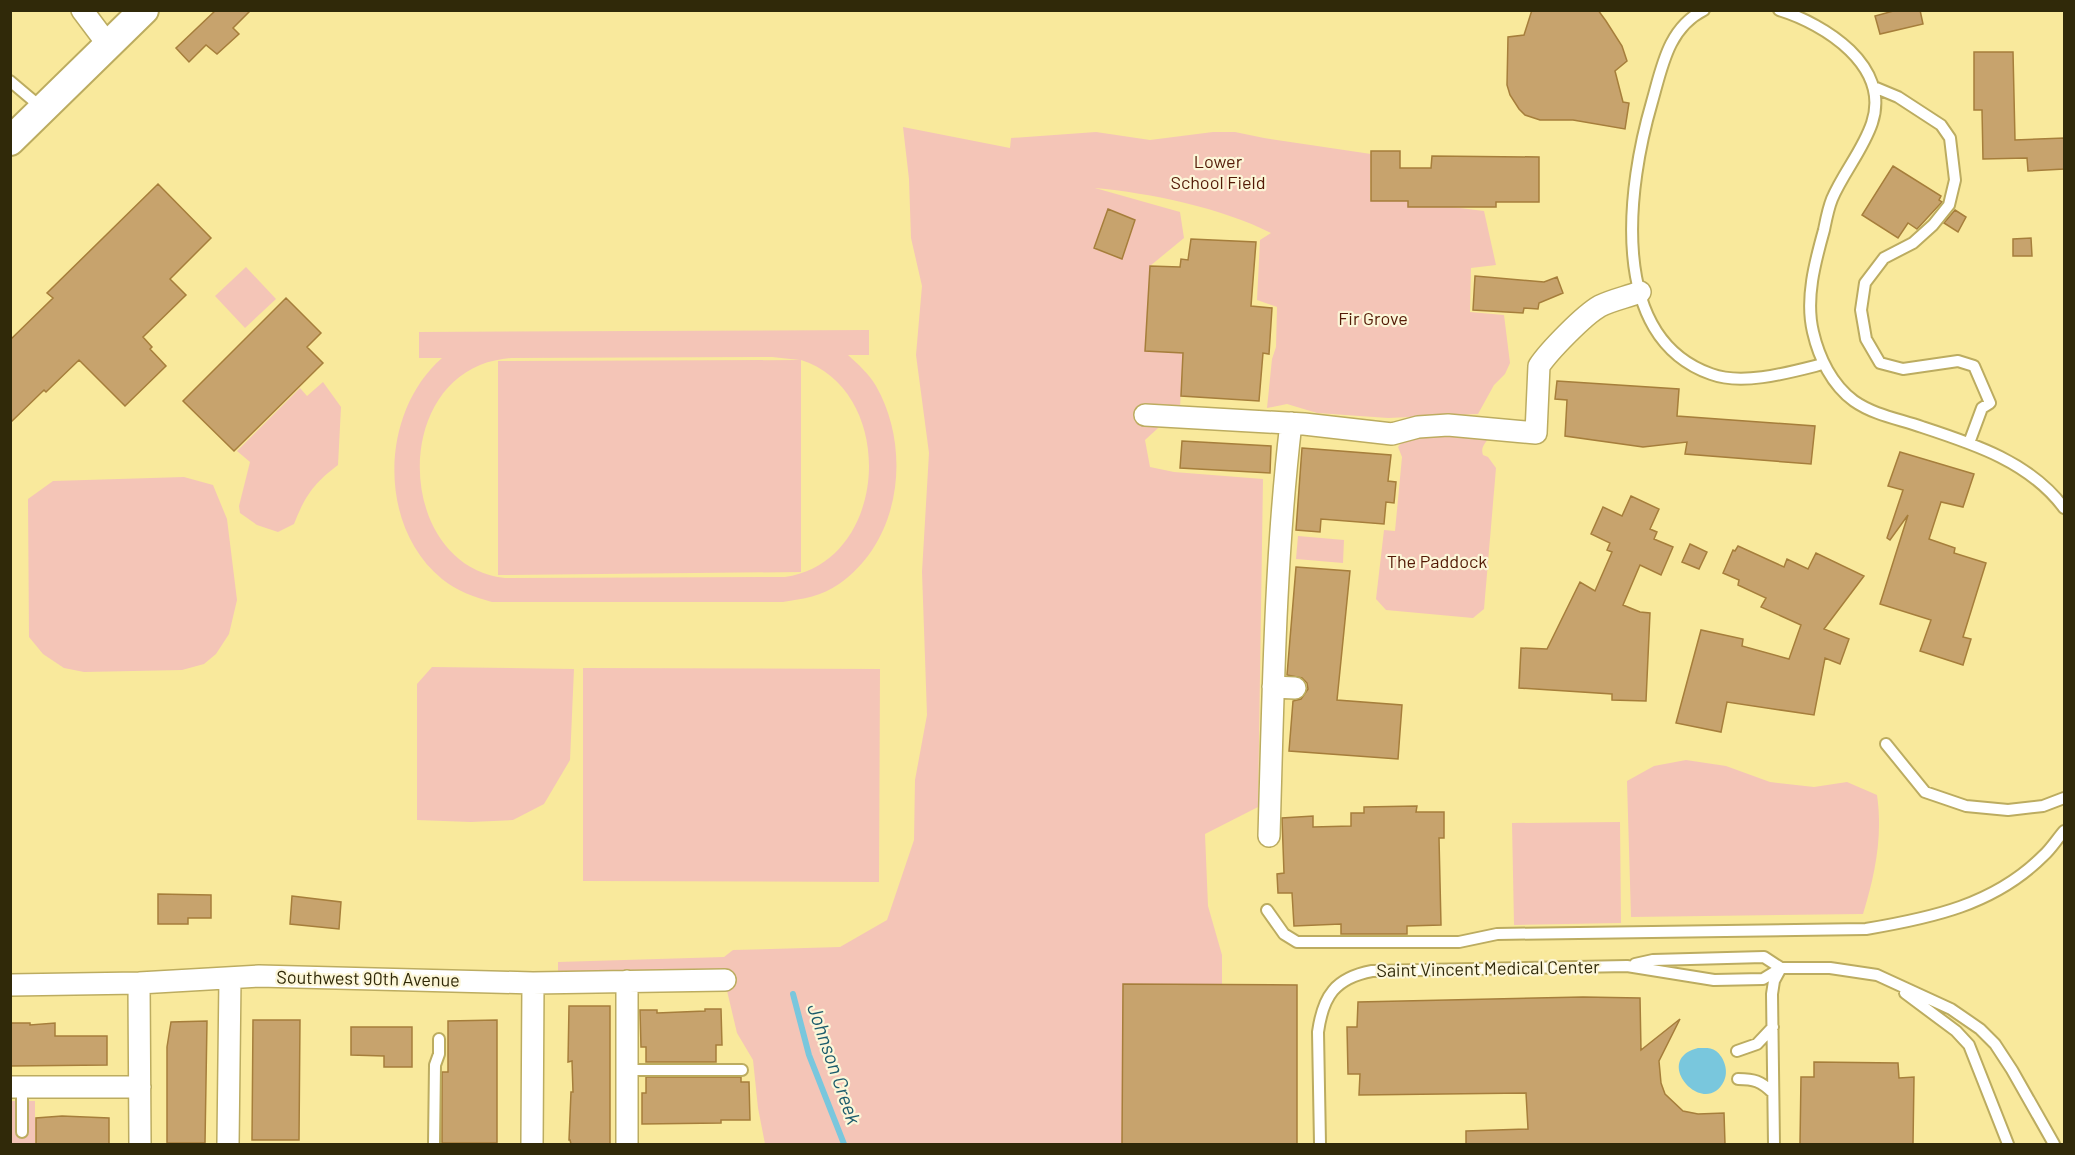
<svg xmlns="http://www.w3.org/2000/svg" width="2075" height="1155" font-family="Barlow,sans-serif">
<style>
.green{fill:#f4c5b7;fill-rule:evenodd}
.water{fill:#79c7dd}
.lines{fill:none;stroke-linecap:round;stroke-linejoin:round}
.stream{stroke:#79c7dd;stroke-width:6}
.building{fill:#c7a36d;stroke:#a67e3b;stroke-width:1.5}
.lane-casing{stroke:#bcac60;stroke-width:14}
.street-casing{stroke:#bcac60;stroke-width:24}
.secondary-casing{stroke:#bcac60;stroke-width:32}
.lane{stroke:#fff;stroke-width:10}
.street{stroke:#fff;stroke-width:21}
.secondary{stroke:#fff;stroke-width:28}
.labels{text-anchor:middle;stroke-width:4.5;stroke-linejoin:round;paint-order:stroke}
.park-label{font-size:18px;fill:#531a06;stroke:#fcf6d8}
.street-label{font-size:18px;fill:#302909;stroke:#fcf6d8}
.water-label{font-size:20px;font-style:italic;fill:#1c5c6c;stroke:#fcf6d8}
</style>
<rect width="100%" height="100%" fill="#f9e99c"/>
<!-- green -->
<path class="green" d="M 903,127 L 1010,148 L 1011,138 L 1096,132 L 1150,140 L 1213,132 L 1235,132 L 1264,138 L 1371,154 L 1370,200 L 1384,192 L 1404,201 L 1484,211 L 1496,265 L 1471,268 L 1470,312 L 1504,315 L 1510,363 L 1505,374 L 1494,385 L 1478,414 L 1388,418 L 1317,413 L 1287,404 L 1267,408 L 1272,359 L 1276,347 L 1277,307 L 1257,300 L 1260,240 L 1271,233 C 1222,208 1150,193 1095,188 L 1180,212 L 1184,238 L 1150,266 L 1145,350 L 1183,353 L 1180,408 L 1145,440 L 1150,467 L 1174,472 L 1263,479 L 1258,807 L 1205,834 L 1208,906 L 1222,955 L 1222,984 L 1123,984 L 1122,1144 L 765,1144 L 758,1108 L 753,1060 L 737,1033 L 724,978 L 558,978 L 558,962 L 724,957 L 733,950 L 840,947 L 887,920 L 914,840 L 915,780 L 927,715 L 922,572 L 929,453 L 916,355 L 922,286 L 911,238 L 909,179 Z
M 246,267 L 276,299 L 245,328 L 215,296 Z
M 869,330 L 869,355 L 848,355 C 858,364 869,374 876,386 C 912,449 901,541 839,584 C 822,596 803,599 783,602 L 492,602 C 474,597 457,591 442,579 C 377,526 380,412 442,358 L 419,358 L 419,332 ZM 772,357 L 800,360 L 498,361 L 498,575 L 801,572 L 801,360 C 898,391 890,562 785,577 L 505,578 C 403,567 390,402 480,365 C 490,361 501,359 511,358 Z
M 323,382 L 341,407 L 338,465 C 314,483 305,496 294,524 L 278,532 L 257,525 L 240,513 L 239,506 L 250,462 L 237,451 L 300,388 L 307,396 Z
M 1421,435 L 1491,436 C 1486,442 1480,447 1483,455 L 1488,457 L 1496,468 L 1484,609 L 1473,618 L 1386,610 L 1376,599 L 1384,530 L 1395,531 L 1402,457 L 1398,447 L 1404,440 Z
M 184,477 L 213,485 L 227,519 L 237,600 L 229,634 L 216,654 L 204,664 L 182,670 L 84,672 L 64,668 L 43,654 L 29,637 L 28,499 L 53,481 Z
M 1298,536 L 1344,540 L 1343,563 L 1296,559 Z
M 432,667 L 574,669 L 570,760 L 544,804 L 513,820 L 471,822 L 417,820 L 417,684 Z
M 583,668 L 880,669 L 879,882 L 583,881 Z
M 1686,760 L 1726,766 L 1770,782 L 1814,787 L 1847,782 L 1877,795 C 1883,836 1875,875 1863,914 L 1631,917 L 1627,781 L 1654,766 Z
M 1620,822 L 1621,923 L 1514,925 L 1512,823 Z
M 10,1101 L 35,1101 L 35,1144 L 11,1144 Z"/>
<!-- water -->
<path class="water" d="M 1698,1048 C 1704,1048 1711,1047 1716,1051 C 1724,1057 1729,1071 1724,1081 C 1705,1120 1650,1060 1698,1048 Z"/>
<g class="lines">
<!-- stream -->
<path class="stream" d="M 793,994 L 809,1055 L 844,1144"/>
</g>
<!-- building -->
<path class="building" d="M 216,10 L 251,10 L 233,28 L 239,34 L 217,54 L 206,45 L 189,62 L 176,48 Z
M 1532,10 L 1598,10 L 1606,21 L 1622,46 L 1627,61 L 1615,71 L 1623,102 L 1629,103 L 1625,129 L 1573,120 L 1540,120 L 1525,115 L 1519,109 L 1510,95 L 1507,85 L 1508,37 L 1524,35 Z
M 1897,10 L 1920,10 L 1923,24 L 1880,34 L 1875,16 Z
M 1974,52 L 2013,52 L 2015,140 L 2064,138 L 2064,169 L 2028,171 L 2027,158 L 1983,159 L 1982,110 L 1974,110 Z
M 1371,151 L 1400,151 L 1400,168 L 1431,168 L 1432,156 L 1539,157 L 1539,202 L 1496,202 L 1496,207 L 1408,207 L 1408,201 L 1371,201 Z
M 1893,166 L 1941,196 L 1939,200 L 1942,202 L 1917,229 L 1908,223 L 1898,238 L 1862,215 Z
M 158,184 L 211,238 L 170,279 L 186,295 L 143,337 L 152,347 L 150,349 L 166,366 L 125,406 L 79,360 L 46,392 L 44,390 L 10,423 L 10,340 L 53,298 L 47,293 Z
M 1108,209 L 1135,220 L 1122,259 L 1094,248 Z
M 1955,210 L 1966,217 L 1958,232 L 1944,223 Z
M 2031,238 L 2032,256 L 2013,256 L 2013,239 Z
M 1191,239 L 1256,242 L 1251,306 L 1272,308 L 1269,354 L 1263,353 L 1259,401 L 1181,396 L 1183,353 L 1145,351 L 1150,266 L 1180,267 L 1181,259 L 1188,260 Z
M 1475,276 L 1544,282 L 1557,277 L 1563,293 L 1539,303 L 1538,309 L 1524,308 L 1523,313 L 1473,310 Z
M 286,298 L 321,333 L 307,347 L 323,363 L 234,451 L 183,401 Z
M 1557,381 L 1679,389 L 1677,416 L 1815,426 L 1811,464 L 1685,454 L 1687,442 L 1643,447 L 1565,436 L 1567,400 L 1555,399 Z
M 1182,441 L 1271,446 L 1270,473 L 1180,468 Z
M 1302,448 L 1391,455 L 1388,481 L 1396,482 L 1394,503 L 1386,502 L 1384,524 L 1321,519 L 1320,532 L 1296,530 Z
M 1900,452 L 1974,474 L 1963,507 L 1941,502 L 1929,539 L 1955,548 L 1954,553 L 1986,563 L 1963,637 L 1971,639 L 1963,665 L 1920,651 L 1931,620 L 1880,604 L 1908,515 L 1890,540 L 1887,538 L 1903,490 L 1888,486 Z
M 1631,496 L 1659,509 L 1650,529 L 1657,532 L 1654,539 L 1673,547 L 1661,575 L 1640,565 L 1623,605 L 1640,612 L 1650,613 L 1646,701 L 1612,700 L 1612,694 L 1519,688 L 1521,648 L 1547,649 L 1580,582 L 1595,591 L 1612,552 L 1607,550 L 1610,543 L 1591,534 L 1603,507 L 1622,516 Z
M 1690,544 L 1707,552 L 1699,569 L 1682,562 Z
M 1738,546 L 1784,567 L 1787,559 L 1808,569 L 1816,553 L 1864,576 L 1824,629 L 1849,639 L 1840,664 L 1825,658 L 1814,715 L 1727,702 L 1721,732 L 1676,723 L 1701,630 L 1743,639 L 1742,646 L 1789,659 L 1801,625 L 1761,607 L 1766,598 L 1738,585 L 1739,580 L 1723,573 L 1733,550 L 1735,551 Z
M 1296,567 L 1350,571 L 1337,700 L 1402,705 L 1398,759 L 1289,751 L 1293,701 L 1301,699 L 1308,689 L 1307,683 L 1302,678 L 1287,675 Z
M 1417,806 L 1416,812 L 1444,812 L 1444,838 L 1439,838 L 1441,925 L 1407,926 L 1407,934 L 1341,934 L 1341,924 L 1294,926 L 1292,893 L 1278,893 L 1277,874 L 1284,873 L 1282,818 L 1313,816 L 1313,827 L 1351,826 L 1351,813 L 1364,813 L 1364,807 Z
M 158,894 L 211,895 L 211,918 L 188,918 L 188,924 L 158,924 Z
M 292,896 L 341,902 L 339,929 L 290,924 Z
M 1123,984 L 1297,985 L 1297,1144 L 1122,1144 Z
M 1583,997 L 1640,998 L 1641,1050 L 1680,1019 L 1659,1061 L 1661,1083 L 1665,1094 L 1683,1111 L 1698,1114 L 1724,1113 L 1725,1144 L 1466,1144 L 1466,1131 L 1528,1129 L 1526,1093 L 1359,1095 L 1360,1074 L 1348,1074 L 1347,1027 L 1357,1027 L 1358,1002 Z
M 569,1006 L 610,1006 L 610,1144 L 571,1144 L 570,1140 L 569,1140 L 571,1092 L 573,1092 L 572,1061 L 568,1062 Z
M 705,1009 L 721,1009 L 722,1045 L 716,1045 L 716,1062 L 646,1062 L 646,1047 L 641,1047 L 640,1010 L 657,1010 L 657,1013 L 705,1011 Z
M 253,1020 L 300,1020 L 299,1140 L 252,1140 Z
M 497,1020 L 497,1143 L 442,1143 L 442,1072 L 448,1072 L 448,1021 Z
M 207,1021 L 205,1143 L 167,1143 L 167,1047 L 171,1022 Z
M 10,1023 L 30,1023 L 30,1025 L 55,1023 L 55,1036 L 107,1036 L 107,1065 L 10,1066 Z
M 351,1027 L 412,1027 L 412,1067 L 384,1067 L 384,1056 L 351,1055 Z
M 1814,1062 L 1898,1063 L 1899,1078 L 1914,1077 L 1913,1144 L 1800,1144 L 1801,1077 L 1814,1077 Z
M 646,1077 L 741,1077 L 741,1082 L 749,1082 L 750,1120 L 721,1120 L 721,1123 L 642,1124 L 642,1093 L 646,1093 Z
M 62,1116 L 109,1118 L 109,1144 L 36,1144 L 36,1118 Z"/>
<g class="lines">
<!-- lane casing -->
<g class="lane-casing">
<path id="lane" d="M 1704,10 C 1668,28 1662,67 1652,102 C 1628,184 1606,337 1711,374 C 1743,386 1791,372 1823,364
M 1779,10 C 1825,24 1891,66 1872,123 C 1863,150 1843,173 1832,199 C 1828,209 1826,220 1824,230 C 1815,262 1805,299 1813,332 C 1819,358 1832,385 1854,401 C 1874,415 1899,419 1922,427 C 1974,444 2030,462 2064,508
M 10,81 L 42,108
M 1874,87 L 1898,97 L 1941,125 L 1950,138 L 1955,180 L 1949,205 L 1933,225 L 1913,243 L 1884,258 L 1865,283 L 1861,310 L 1866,339 L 1880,363 L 1903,369 L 1958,361 L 1974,366 L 1990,403 L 1982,408 L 1969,443
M 1886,744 L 1925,792 L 1966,806 L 2008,810 L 2043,806 L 2064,798
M 1267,910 L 1284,934 L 1297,942 L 1459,942 L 1497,934 L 1866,929 C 1931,918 1994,905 2043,856 C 2051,849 2057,839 2064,831
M 1635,964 L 1653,960 L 1764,957 L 1781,968
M 1905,993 L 1956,1031 L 1969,1045 L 2008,1144
M 1737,1051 L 1757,1044 L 1773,1027
M 627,1070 L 742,1070
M 1738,1079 C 1754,1079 1761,1081 1773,1093
M 22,1132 L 22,1087
M 434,1144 L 435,1065 L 439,1054 L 439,1039
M 1320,1144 L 1318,1032 C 1323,996 1335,978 1372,971 L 1627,966 L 1714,980 L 1763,979 L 1781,968 L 1830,968 L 1877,975 L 1951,1009 L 1980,1029 L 1995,1044 L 2012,1070 L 2054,1144
M 1774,1144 L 1772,994 L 1774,981 L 1781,968"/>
</g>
<!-- street casing -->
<g class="street-casing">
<path id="street" d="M 82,10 L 109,46
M 1145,415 L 1304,424 L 1392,434 L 1418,427 L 1448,425 L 1536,433 L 1539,366 C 1549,351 1584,315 1600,306 C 1612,300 1627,297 1640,292
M 1273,687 L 1295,688
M 1269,836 C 1273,699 1275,558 1291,423
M 627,981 L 627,1144
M 139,983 L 140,1144
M 10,985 L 139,983 L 259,976 L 533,983 L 725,980
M 10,1087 L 140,1087
M 228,1144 L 230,978
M 532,1144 L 533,983"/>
</g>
<!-- secondary casing -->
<g class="secondary-casing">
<path id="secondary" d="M 10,141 L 144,10"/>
</g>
<!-- lane -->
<use href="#lane" class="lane"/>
<!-- street -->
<use href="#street" class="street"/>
<!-- secondary -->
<use href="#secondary" class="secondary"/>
</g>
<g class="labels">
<!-- park labels -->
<g class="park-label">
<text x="1218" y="168">Lower<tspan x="1218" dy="21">School Field</tspan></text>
<text x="1373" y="325">Fir Grove</text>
<text x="1437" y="568">The Paddock</text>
</g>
<!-- street labels -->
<g class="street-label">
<text transform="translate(1488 969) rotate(-1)" y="6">Saint Vincent Medical Center</text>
<text transform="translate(368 979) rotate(1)" y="6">Southwest 90th Avenue</text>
</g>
<!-- water labels -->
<g class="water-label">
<text transform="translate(834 1064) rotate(71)" y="7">Johnson Creek</text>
</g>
</g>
<!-- border -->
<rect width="2075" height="1155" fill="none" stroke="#302909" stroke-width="24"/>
</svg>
